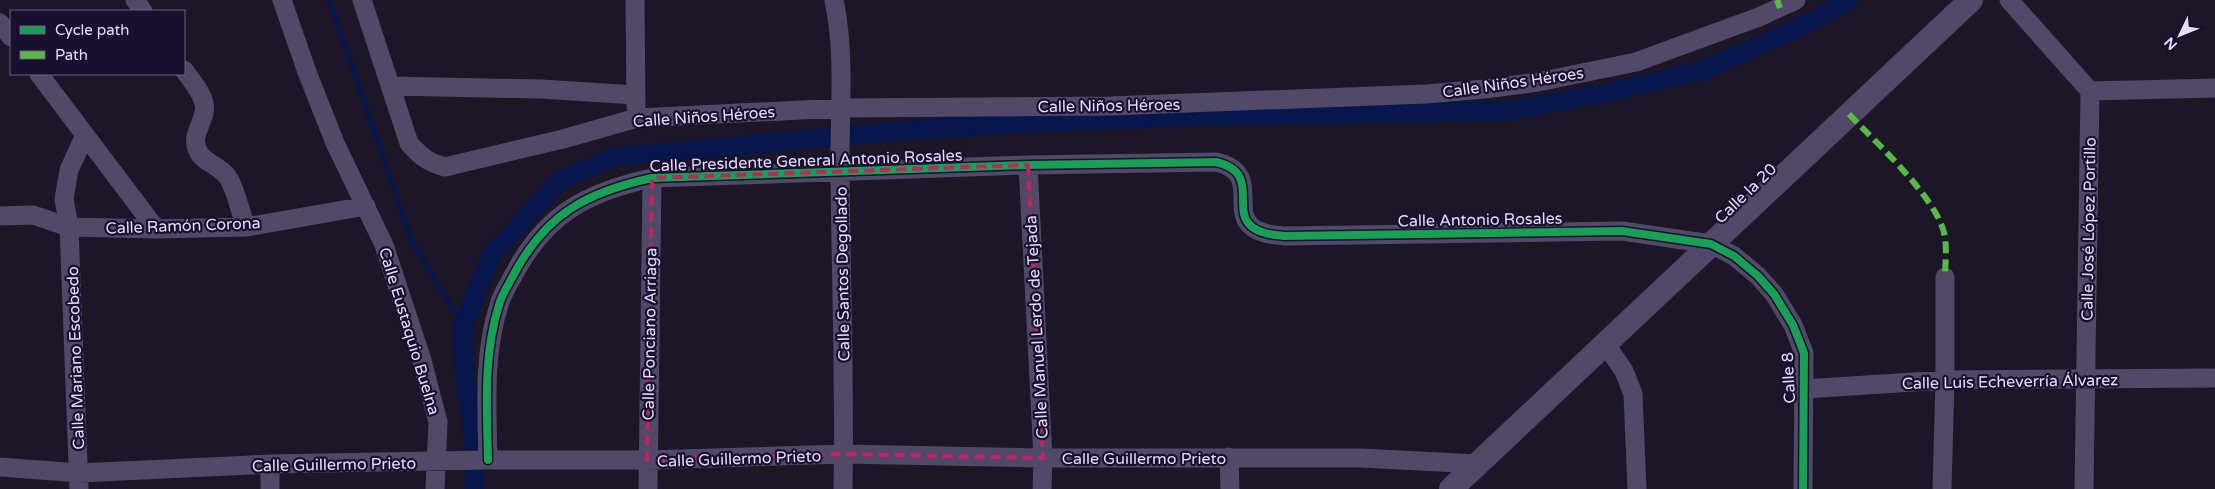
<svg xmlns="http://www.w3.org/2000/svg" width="2215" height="489" font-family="'Varela Round',sans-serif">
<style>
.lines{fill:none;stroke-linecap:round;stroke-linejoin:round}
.stream{stroke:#07164d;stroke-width:5}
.canal{stroke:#07164d;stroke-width:19}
.minor{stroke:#504a68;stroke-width:19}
.tertiary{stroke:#504a68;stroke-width:24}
.quiet{stroke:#58b947;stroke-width:6;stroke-dasharray:12 6;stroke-linecap:butt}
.cycleway-casing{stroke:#190f2e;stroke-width:11}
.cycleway{stroke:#1a9f57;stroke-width:8}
.marked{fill:none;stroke:#c42263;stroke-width:4;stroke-dasharray:10 6;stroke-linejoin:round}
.labels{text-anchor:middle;stroke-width:4.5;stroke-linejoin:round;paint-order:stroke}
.street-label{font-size:16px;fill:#e5dcff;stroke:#190f2e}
</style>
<rect width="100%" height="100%" fill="#1c1627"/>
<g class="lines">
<!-- stream -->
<path class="stream" d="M 329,0 L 411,239 L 463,326"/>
<!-- canal -->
<path class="canal" d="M 474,489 L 475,450 L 464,370 L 463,326 L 492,254 L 560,180 L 615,157 L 910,130 L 1028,123 L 1210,116 L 1508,111 L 1601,94 L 1704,70 L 1813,21 L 1848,0"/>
<!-- minor -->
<path class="minor" d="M 135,0 L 143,11
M 282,0 L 307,72 L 335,143 L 384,245 L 421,357 L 438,422 L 435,489
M 362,0 L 409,143 C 420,156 429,163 445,167 L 563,139 L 637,118 L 842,108 L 1111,106 L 1426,94 L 1484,89 L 1538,82 L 1636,62 L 1759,17 L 1796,0
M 635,0 L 636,107
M 834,0 C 846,57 839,117 840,174 C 841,279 845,384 843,489
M 2009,0 L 2090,91 L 2084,489
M 0,23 L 11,37
M 184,70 C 191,80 201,91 204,103 C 208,120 189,134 198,151 C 203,163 222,166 229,179 C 237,193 240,212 246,227
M 39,74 L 156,229
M 391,86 L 541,89 L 636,95
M 2090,91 L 2215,88
M 1028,165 L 1043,458 L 1042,489
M 0,216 L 33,215 L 69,227 L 156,229 L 246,227 L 366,206
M 1606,345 L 1624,371 L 1633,394 L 1637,489
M 1804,389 L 1945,380 L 2215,378
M 1229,457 L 1230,489
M 488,460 C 487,409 483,355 499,305 C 502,294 509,284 514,274 C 546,214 587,192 652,178 L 1028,165 L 1216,162 C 1261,172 1231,209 1251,226 C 1260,234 1274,235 1285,236 L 1622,231 L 1711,244 L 1734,256 L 1758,276 L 1774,294 L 1793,325 L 1804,353 L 1803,489
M 270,464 L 270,489
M 0,467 L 79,473 L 270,464 L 488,460 L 647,460 L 844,454 L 1043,458 L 1361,458 L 1478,464
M 79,489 L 69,227 L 64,199 L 69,170 L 85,135
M 648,489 L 652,178
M 1942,489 L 1945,380 L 1945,277"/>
<!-- tertiary -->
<path class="tertiary" d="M 1451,489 L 1971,0"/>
<!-- quiet -->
<path class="quiet" d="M 1777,0 L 1780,8
M 1849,114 C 1875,142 1941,201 1945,238 C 1947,251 1945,265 1945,277"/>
<!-- cycleway casing -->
<g class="cycleway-casing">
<path id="cycleway" d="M 488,460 C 487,409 483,355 499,305 C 502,294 509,284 514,274 C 546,214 587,192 652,178 L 1028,165 L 1216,162 C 1261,172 1231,209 1251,226 C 1260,234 1274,235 1285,236 L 1622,231 L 1711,244 L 1734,256 L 1758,276 L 1774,294 L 1793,325 L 1804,353 L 1803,489"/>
</g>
<!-- cycleway -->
<use href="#cycleway" class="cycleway"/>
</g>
<!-- marked area -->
<path class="marked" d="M 1028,165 L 1043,458 L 844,454 L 647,460 L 652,178 Z"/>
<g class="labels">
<!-- street labels -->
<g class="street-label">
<text transform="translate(1513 82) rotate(-8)" y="6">Calle Niños Héroes</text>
<text transform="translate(1109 105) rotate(-1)" y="6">Calle Niños Héroes</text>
<text transform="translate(704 116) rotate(-4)" y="6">Calle Niños Héroes</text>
<text transform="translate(806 160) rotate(-2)" y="6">Calle Presidente General Antonio Rosales</text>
<text transform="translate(1745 193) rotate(-44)" y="6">Calle la 20</text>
<text transform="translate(1480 219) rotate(-1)" y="6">Calle Antonio Rosales</text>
<text transform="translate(183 225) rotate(-2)" y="6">Calle Ramón Corona</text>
<text transform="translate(2088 229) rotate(-89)" y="6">Calle José López Portillo</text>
<text transform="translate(842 274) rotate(-91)" y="6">Calle Santos Degollado</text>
<text transform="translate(1036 327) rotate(-93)" y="6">Calle Manuel Lerdo de Tejada</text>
<text transform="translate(410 331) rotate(73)" y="6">Calle Eustaquio Buelna</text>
<text transform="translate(649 334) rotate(-89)" y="6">Calle Ponciano Arriaga</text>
<text transform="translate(75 358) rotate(-92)" y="6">Calle Mariano Escobedo</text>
<text transform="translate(1788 378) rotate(-93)" y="6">Calle 8</text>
<text transform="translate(2010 381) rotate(-1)" y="6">Calle Luis Echeverría Álvarez</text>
<text transform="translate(739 458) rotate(-2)" y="6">Calle Guillermo Prieto</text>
<text x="1144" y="464">Calle Guillermo Prieto</text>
<text transform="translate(334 464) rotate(-1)" y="6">Calle Guillermo Prieto</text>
</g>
</g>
<!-- legend -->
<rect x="10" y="10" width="175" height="65" fill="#190f2e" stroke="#6b6182"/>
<rect x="20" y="26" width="25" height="8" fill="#1a9f57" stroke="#6b6182"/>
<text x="55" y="35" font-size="15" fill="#e5dcff">Cycle path</text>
<rect x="20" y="51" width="25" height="8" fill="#58b947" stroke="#6b6182"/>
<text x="55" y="60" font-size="15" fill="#e5dcff">Path</text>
<!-- north arrow -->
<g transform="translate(2180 35) rotate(227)" stroke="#190f2e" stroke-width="4" paint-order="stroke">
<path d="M0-4L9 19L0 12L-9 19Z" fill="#e5dcff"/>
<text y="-8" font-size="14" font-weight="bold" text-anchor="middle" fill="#e5dcff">N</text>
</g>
</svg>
